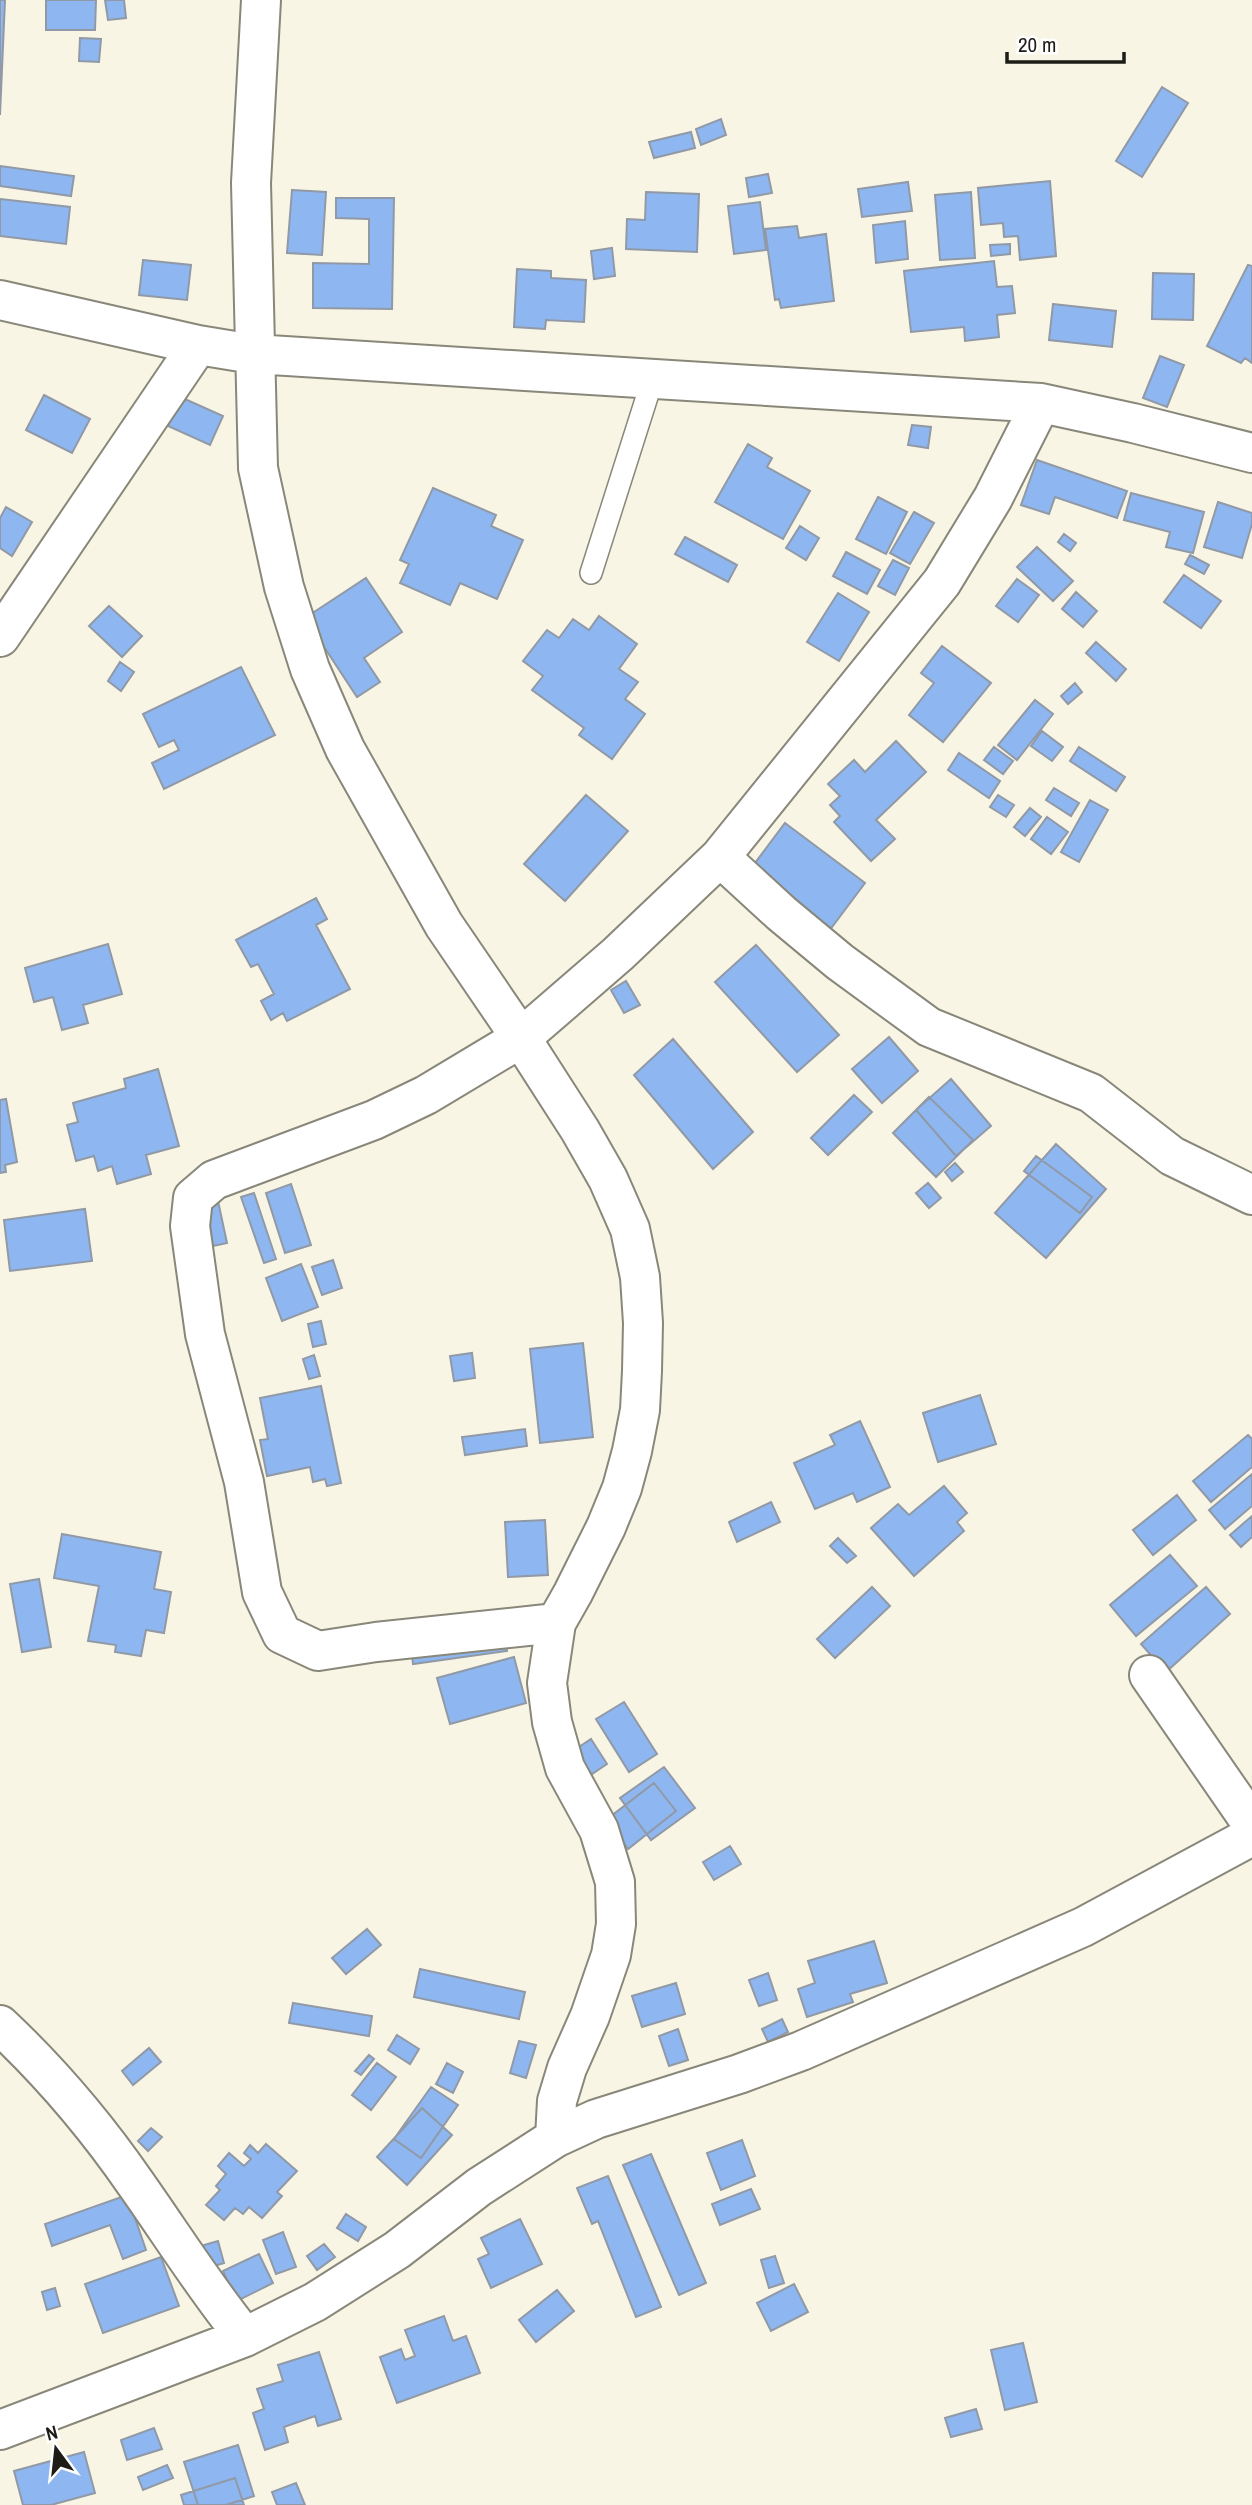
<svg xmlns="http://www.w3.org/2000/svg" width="1252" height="2505" font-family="'Archivo Narrow',sans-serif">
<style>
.building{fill:#8eb7f1;stroke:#9099a5;stroke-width:2}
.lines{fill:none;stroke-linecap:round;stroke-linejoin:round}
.lane-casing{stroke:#898779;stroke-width:24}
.street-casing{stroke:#898779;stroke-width:42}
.lane{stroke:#fff;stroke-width:21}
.street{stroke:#fff;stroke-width:38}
</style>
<rect width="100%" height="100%" fill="#f8f5e5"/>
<!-- building -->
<path class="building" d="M 0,0 L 5,0 L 0,115 Z
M 46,0 L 96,0 L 95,30 L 46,30 Z
M 105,0 L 124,0 L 126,18 L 108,20 Z
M 80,38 L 101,39 L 99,62 L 79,61 Z
M 1162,87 L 1188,103 L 1142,177 L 1116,161 Z
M 721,119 L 726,135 L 701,145 L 696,129 Z
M 691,132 L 695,148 L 654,158 L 649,142 Z
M 0,166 L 74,176 L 71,196 L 0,186 Z
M 768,174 L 772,193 L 749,197 L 746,178 Z
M 1050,181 L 1056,256 L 1020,260 L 1018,236 L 1004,237 L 1003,223 L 981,225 L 978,188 Z
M 908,182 L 912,211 L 862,217 L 858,189 Z
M 292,190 L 326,192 L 322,255 L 287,253 Z
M 646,192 L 699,194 L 697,252 L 626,249 L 627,219 L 645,220 Z
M 971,192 L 975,258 L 940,260 L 935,195 Z
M 336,198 L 394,198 L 392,309 L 313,308 L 313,263 L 369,264 L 369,219 L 336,218 Z
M 0,199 L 70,207 L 66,244 L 0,236 Z
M 760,202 L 766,250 L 734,254 L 728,206 Z
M 905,221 L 908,259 L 876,263 L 873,225 Z
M 797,226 L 799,238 L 826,234 L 834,301 L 781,308 L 779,299 L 775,300 L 765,229 Z
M 1010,244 L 1010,254 L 991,256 L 990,245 Z
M 612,248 L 615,276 L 594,279 L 591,251 Z
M 143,260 L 191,265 L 187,300 L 139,295 Z
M 994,261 L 997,287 L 1012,286 L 1015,313 L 997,315 L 999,337 L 965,341 L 964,327 L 911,332 L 904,271 Z
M 1248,265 L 1252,266 L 1252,363 L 1245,358 L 1241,363 L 1207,346 Z
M 517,269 L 551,271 L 551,278 L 586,280 L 584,322 L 546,320 L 545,329 L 514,327 Z
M 1153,273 L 1194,274 L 1193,320 L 1152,319 Z
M 1053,304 L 1116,311 L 1112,347 L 1049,340 Z
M 1160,356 L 1184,365 L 1167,407 L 1143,398 Z
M 169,392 L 223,416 L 210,445 L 157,421 Z
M 44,395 L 90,419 L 72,453 L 26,430 Z
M 912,425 L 931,427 L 928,448 L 908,445 Z
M 748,444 L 772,458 L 767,467 L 810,491 L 783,539 L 715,502 Z
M 1037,460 L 1127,491 L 1117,518 L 1055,497 L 1049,514 L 1021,505 Z
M 433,488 L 496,515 L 491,526 L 523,540 L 497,599 L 460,583 L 450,605 L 400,583 L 409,564 L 400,560 Z
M 1131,493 L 1204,512 L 1193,553 L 1166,547 L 1170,532 L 1124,520 Z
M 878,497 L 907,512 L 886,554 L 856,539 Z
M 1218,502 L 1252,513 L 1252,524 L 1242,558 L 1204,547 Z
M 6,507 L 32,522 L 12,556 L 0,548 L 0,518 Z
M 914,512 L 934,523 L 910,564 L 890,553 Z
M 800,526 L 819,538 L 806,560 L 786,548 Z
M 1064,534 L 1076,543 L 1070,551 L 1058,542 Z
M 685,537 L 737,565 L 728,582 L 675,554 Z
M 1037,547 L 1073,581 L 1053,601 L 1017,567 Z
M 846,552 L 880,570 L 867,594 L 833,576 Z
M 1190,555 L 1209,565 L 1204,574 L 1185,564 Z
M 893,560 L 909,568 L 895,595 L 878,586 Z
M 1184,575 L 1221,601 L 1201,628 L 1164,602 Z
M 366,578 L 402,632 L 364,658 L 380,682 L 357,697 L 305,618 Z
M 1017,579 L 1039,595 L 1018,622 L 996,606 Z
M 1076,592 L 1097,611 L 1083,627 L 1062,609 Z
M 838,593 L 869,612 L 839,661 L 807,642 Z
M 109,606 L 142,636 L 122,657 L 89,626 Z
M 599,616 L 637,644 L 619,669 L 638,682 L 625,699 L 645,714 L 612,759 L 579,735 L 584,728 L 532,690 L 543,676 L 523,661 L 547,630 L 559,638 L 573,619 L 589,630 Z
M 1096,642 L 1126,669 L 1116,681 L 1086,653 Z
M 942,646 L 991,683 L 943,742 L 909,715 L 934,683 L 921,673 Z
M 120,662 L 134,672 L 121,691 L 108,681 Z
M 241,667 L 275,735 L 164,789 L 152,763 L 179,750 L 174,740 L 159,747 L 143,714 Z
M 1075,683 L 1082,692 L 1068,704 L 1061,696 Z
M 1035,700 L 1053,714 L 1017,760 L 998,745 Z
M 1042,731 L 1063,747 L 1052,761 L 1031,746 Z
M 896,741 L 926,772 L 876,820 L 895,839 L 871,861 L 834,822 L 840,816 L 830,805 L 840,796 L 828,784 L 854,760 L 865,772 Z
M 994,747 L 1013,761 L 1003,774 L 984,760 Z
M 1079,747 L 1125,777 L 1116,791 L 1070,761 Z
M 959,753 L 1000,781 L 989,798 L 948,770 Z
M 1054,788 L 1079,803 L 1071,816 L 1046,800 Z
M 586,795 L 628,831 L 565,901 L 524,864 Z
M 998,795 L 1014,805 L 1006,817 L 990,807 Z
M 1090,800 L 1108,810 L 1079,862 L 1061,852 Z
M 1030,808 L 1041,817 L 1025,836 L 1014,827 Z
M 1047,817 L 1068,832 L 1051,854 L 1031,839 Z
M 785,823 L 865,883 L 829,931 L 749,871 Z
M 316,898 L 327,919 L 316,925 L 350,989 L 287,1021 L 283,1013 L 271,1020 L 261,1001 L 274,994 L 258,964 L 251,967 L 236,940 Z
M 108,944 L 122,994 L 83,1005 L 88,1023 L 62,1030 L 53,997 L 34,1002 L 25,968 Z
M 756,945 L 839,1035 L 797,1072 L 715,982 Z
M 626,981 L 640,1005 L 624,1013 L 611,990 Z
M 889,1037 L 918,1071 L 882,1103 L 852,1069 Z
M 673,1039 L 753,1132 L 713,1169 L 634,1075 Z
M 158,1069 L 179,1146 L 146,1155 L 151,1174 L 117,1184 L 112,1166 L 98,1171 L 94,1156 L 76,1161 L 67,1125 L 78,1122 L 73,1103 L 126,1088 L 124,1079 Z
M 951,1079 L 991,1126 L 956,1156 L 916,1110 Z
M 854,1095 L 872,1112 L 828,1155 L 811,1138 Z
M 929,1097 L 973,1140 L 936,1177 L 893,1133 Z
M 6,1099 L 17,1162 L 5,1165 L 6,1172 L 0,1173 L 0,1100 Z
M 1056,1144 L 1106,1189 L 1046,1258 L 995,1213 Z
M 1036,1156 L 1092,1197 L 1080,1213 L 1024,1171 Z
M 955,1163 L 963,1172 L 952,1181 L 945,1172 Z
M 928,1183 L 941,1198 L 929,1208 L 916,1193 Z
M 291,1184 L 311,1245 L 285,1253 L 266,1193 Z
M 254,1193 L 276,1259 L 264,1263 L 241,1197 Z
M 218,1201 L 227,1243 L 213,1246 L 204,1204 Z
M 85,1209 L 92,1261 L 10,1271 L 4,1220 Z
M 333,1260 L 342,1288 L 322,1295 L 312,1267 Z
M 301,1264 L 318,1307 L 282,1321 L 266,1278 Z
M 321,1321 L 326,1344 L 313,1347 L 308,1324 Z
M 583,1343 L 593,1437 L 540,1443 L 530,1349 Z
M 472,1353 L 475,1378 L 454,1381 L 450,1356 Z
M 314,1355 L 320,1376 L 309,1379 L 303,1359 Z
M 321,1386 L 341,1483 L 327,1486 L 325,1479 L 313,1482 L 310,1467 L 267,1476 L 260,1440 L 268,1439 L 260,1398 Z
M 980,1395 L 996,1444 L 938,1462 L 923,1413 Z
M 860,1421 L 890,1487 L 857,1502 L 853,1493 L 815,1509 L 794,1463 L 835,1445 L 830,1435 Z
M 525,1429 L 527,1446 L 465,1455 L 462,1437 Z
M 1248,1435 L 1252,1439 L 1252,1467 L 1211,1502 L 1193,1481 Z
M 1252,1474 L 1252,1506 L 1225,1529 L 1209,1510 Z
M 944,1486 L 967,1513 L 957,1522 L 964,1531 L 914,1576 L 871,1528 L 898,1504 L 909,1515 Z
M 1177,1495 L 1196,1520 L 1153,1555 L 1133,1530 Z
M 771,1502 L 780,1522 L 737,1542 L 729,1522 Z
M 1252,1516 L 1252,1537 L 1241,1547 L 1230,1535 Z
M 545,1520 L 548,1575 L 508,1577 L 505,1522 Z
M 62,1534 L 161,1552 L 154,1589 L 171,1592 L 164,1633 L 146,1630 L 141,1656 L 115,1652 L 116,1645 L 88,1641 L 99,1586 L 54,1578 Z
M 838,1538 L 856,1556 L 847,1563 L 830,1546 Z
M 1170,1555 L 1197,1586 L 1136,1636 L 1110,1605 Z
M 39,1579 L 51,1647 L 22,1652 L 10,1584 Z
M 872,1587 L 890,1606 L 835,1658 L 817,1639 Z
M 1206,1587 L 1230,1614 L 1166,1672 L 1141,1644 Z
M 504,1632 L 507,1651 L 413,1664 L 411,1645 Z
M 514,1657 L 526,1703 L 450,1724 L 437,1678 Z
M 624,1702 L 657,1754 L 629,1772 L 596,1719 Z
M 591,1739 L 607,1764 L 589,1776 L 573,1751 Z
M 664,1767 L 695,1808 L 651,1840 L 620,1798 Z
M 654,1783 L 676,1811 L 628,1849 L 606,1820 Z
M 730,1846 L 741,1864 L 714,1880 L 703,1862 Z
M 367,1929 L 381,1945 L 346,1974 L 332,1958 Z
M 874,1941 L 887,1983 L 850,1994 L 853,2002 L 807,2017 L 798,1989 L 815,1983 L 808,1961 Z
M 420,1969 L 525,1992 L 519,2019 L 414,1997 Z
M 768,1973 L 777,2000 L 759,2006 L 749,1980 Z
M 676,1983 L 685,2014 L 642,2027 L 632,1996 Z
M 293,2003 L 372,2016 L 369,2036 L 289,2023 Z
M 782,2019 L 788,2032 L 768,2042 L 762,2029 Z
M 678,2029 L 688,2060 L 669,2066 L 659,2036 Z
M 397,2035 L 419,2049 L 410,2064 L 388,2050 Z
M 519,2041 L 536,2045 L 526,2078 L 510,2073 Z
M 149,2048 L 161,2062 L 133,2085 L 122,2071 Z
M 369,2055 L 374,2059 L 361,2075 L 355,2071 Z
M 377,2063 L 396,2077 L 371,2110 L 352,2095 Z
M 447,2063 L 463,2072 L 453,2093 L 436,2084 Z
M 431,2087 L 458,2105 L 421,2158 L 394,2139 Z
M 422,2108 L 452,2135 L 407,2185 L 377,2157 Z
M 151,2128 L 162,2137 L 148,2151 L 138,2141 Z
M 742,2140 L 755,2176 L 721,2190 L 707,2153 Z
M 266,2144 L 297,2171 L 277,2192 L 282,2196 L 262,2218 L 249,2207 L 243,2214 L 235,2208 L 224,2220 L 206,2205 L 220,2190 L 216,2186 L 226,2174 L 218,2166 L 229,2153 L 244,2166 L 251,2159 L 244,2153 L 250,2145 L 258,2153 Z
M 651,2154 L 706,2283 L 679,2295 L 623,2165 Z
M 608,2176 L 661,2307 L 636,2317 L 598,2221 L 592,2224 L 577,2188 Z
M 751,2189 L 760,2209 L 720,2225 L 712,2204 Z
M 127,2195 L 146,2250 L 123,2259 L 110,2225 L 52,2246 L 45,2224 Z
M 346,2214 L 366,2227 L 358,2241 L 337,2228 Z
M 520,2219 L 542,2264 L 491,2288 L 478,2259 L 489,2254 L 481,2238 Z
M 283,2232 L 296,2267 L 276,2274 L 263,2240 Z
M 218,2241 L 224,2263 L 207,2268 L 201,2246 Z
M 324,2244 L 335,2257 L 317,2270 L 307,2256 Z
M 259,2254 L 273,2283 L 237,2301 L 223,2271 Z
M 775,2256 L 784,2283 L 769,2288 L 761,2260 Z
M 161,2257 L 179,2306 L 103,2333 L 85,2284 Z
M 794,2284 L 808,2312 L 771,2331 L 757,2303 Z
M 55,2288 L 60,2306 L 47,2310 L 42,2292 Z
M 557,2290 L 574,2311 L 536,2342 L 519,2320 Z
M 444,2316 L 453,2341 L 466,2336 L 480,2373 L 397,2403 L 380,2357 L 401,2349 L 405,2360 L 415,2356 L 405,2330 Z
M 1023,2343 L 1037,2402 L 1005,2410 L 991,2350 Z
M 319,2352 L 341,2419 L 318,2426 L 315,2416 L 284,2427 L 288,2442 L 265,2450 L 253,2413 L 264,2409 L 257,2389 L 283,2381 L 278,2365 Z
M 976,2409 L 982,2429 L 951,2437 L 945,2418 Z
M 154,2428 L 162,2449 L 127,2460 L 121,2440 Z
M 238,2445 L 254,2496 L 226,2505 L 198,2505 L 184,2462 Z
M 84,2452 L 95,2493 L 51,2505 L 23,2505 L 14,2471 Z
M 167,2465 L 173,2478 L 143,2490 L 138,2477 Z
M 235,2478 L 244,2505 L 184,2505 L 181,2495 Z
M 296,2483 L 305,2505 L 277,2505 L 272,2492 Z"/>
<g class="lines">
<!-- lane casing -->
<g class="lane-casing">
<path id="lane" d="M 591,573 L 652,381"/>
</g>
<!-- street casing -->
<g class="street-casing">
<path id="street" d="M 261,0 L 251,183 L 258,468 L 284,587 L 310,669 L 345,749 L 444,925 L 521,1038 L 580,1130 L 608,1179 L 630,1229 L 640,1277 L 643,1323 L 642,1371 L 640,1410 L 632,1451 L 622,1488 L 606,1527 L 573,1593 L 556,1623 L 547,1683 L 552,1722 L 565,1768 L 599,1830 L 615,1882 L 616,1924 L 611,1955 L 590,2016 L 567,2068 L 557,2101 L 555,2138
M 0,300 L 198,345 L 253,354 L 1041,403 L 1133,423 L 1252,453
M 0,637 L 198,345
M 720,857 L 781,913 L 840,962 L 929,1027 L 1091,1093 L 1172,1156 L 1252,1195
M 556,1623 L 376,1642 L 318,1651 L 282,1634 L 262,1592 L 244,1482 L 205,1334 L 190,1226 L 193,1198 L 214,1180 L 374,1120 L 426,1095 L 521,1038 L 618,954 L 720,857 L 942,582 L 993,498 L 1041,403
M 1149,1675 L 1252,1824
M 0,2025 C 51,2073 96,2126 136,2184 C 172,2235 205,2288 245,2337
M 0,2430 L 245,2337 L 315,2302 L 397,2250 L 479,2187 L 555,2138 L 596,2119 L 739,2074 L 801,2051 L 1083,1927 L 1252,1836"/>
</g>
<!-- lane -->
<use href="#lane" class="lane"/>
<!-- street -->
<use href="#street" class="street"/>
</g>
<!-- north arrow -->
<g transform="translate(56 2449) rotate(345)" stroke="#ffffff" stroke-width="5" paint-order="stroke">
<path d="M0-5L12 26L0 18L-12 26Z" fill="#1d1c16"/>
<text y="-10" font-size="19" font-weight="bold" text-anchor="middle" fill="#1d1c16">N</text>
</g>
<!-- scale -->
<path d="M1007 52v10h117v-10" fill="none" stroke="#1d1c16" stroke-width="3.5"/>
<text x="1018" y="52" font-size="21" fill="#1d1c16" stroke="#ffffff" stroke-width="5" paint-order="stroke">20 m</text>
</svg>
